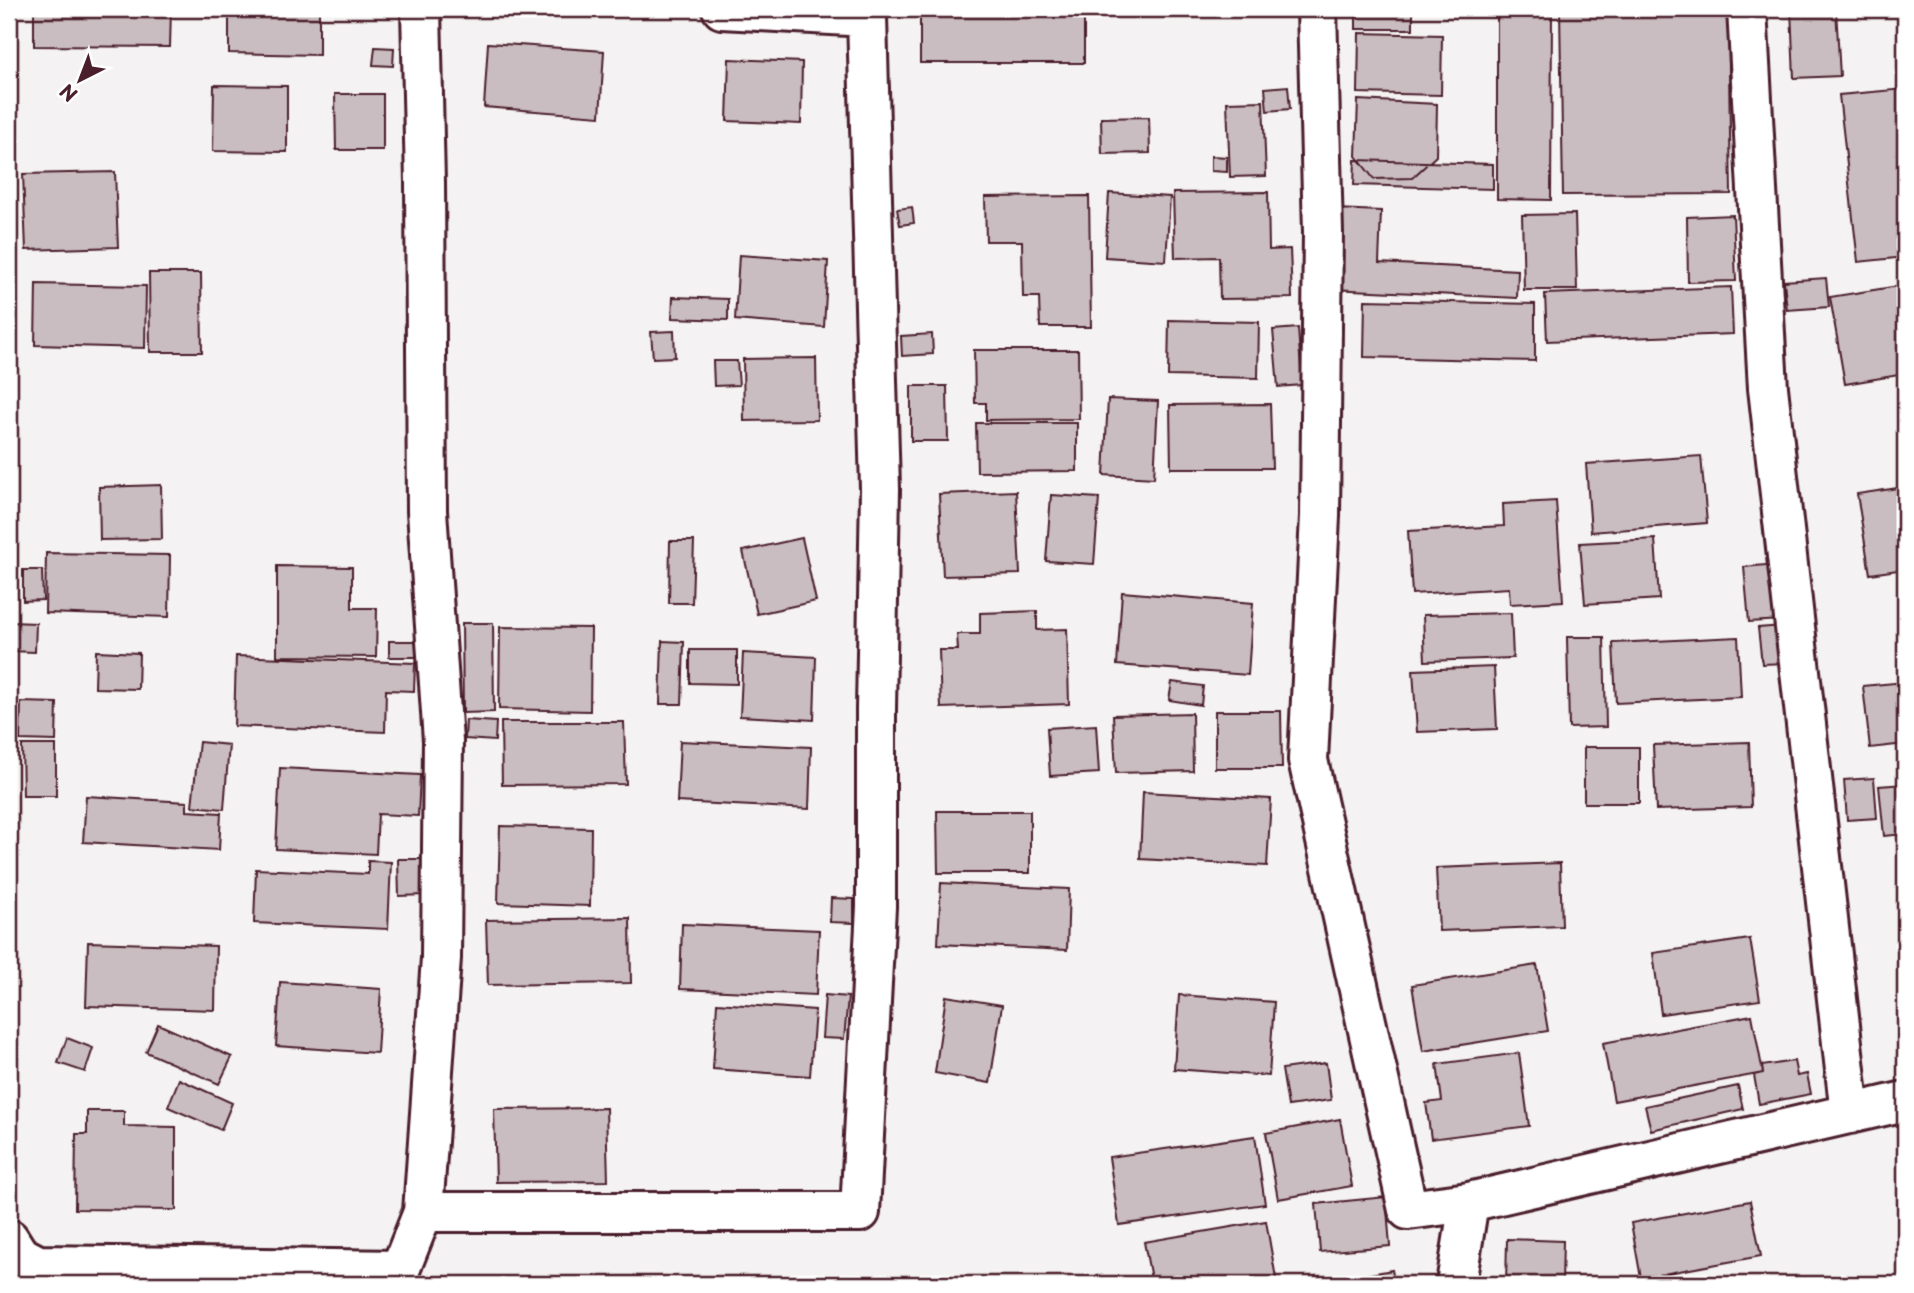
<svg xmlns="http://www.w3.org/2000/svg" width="1914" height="1293" font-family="'Playpen Sans',sans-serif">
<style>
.building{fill:#cabdc1;stroke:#4a1f2b;stroke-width:2}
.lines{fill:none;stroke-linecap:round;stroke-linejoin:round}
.minor-casing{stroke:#4a1f2b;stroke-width:44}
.minor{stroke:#fff;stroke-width:38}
</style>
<rect width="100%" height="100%" fill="#f4f2f2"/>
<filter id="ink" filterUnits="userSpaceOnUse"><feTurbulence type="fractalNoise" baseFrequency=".0143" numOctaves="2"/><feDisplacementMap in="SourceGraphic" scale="14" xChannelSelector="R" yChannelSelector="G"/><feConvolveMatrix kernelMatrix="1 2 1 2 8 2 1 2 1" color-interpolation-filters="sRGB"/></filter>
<g filter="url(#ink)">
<!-- building -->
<path class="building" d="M 34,9 L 171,9 L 170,47 L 34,46 Z
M 229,9 L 319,9 L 319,55 L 229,53 Z
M 920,9 L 1084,9 L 1084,63 L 920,63 Z
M 1356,9 L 1413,9 L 1413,29 L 1356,29 Z
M 1497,9 L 1552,9 L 1551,200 L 1497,199 Z
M 1560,9 L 1728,9 L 1731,194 L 1563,195 Z
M 1791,9 L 1836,9 L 1840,76 L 1794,78 Z
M 1359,33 L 1442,35 L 1441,95 L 1358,93 Z
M 488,43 L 604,51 L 600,116 L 484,107 Z
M 375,47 L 394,48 L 393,66 L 373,65 Z
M 729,59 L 802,62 L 801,124 L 727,121 Z
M 214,85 L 287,86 L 287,152 L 213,151 Z
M 1288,86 L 1290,109 L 1267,111 L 1265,88 Z
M 1905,89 L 1905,257 L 1858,262 L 1839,95 Z
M 335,94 L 383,94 L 383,150 L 336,150 Z
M 1358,100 L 1437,104 L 1436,156 L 1412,178 L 1374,179 L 1356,156 Z
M 1263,101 L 1266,176 L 1230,177 L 1227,102 Z
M 1149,117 L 1150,153 L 1102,154 L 1101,118 Z
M 1211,156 L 1227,157 L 1227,172 L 1211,171 Z
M 1355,160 L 1493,164 L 1493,189 L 1354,185 Z
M 115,172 L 118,247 L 26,250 L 23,174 Z
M 1268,192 L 1269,250 L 1290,249 L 1292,298 L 1220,299 L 1219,257 L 1175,258 L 1173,193 Z
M 1109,193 L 1170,197 L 1166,261 L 1105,257 Z
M 1089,196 L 1091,327 L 1040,327 L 1039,297 L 1023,297 L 1022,241 L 986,241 L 985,197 Z
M 912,207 L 914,223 L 900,225 L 897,209 Z
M 1335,209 L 1381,211 L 1379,263 L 1518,270 L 1517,298 L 1332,289 Z
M 1575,214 L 1577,290 L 1524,290 L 1522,215 Z
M 1733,215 L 1736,281 L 1688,282 L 1687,217 Z
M 739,255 L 828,261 L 824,327 L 735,320 Z
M 149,273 L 201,273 L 202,352 L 150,352 Z
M 1826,278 L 1829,307 L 1787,310 L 1784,281 Z
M 36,284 L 146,286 L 145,348 L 35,345 Z
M 1905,285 L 1905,374 L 1845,384 L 1830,297 Z
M 1731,287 L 1733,334 L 1547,341 L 1545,294 Z
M 673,297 L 728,299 L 728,320 L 672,318 Z
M 1365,300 L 1535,304 L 1535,361 L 1364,357 Z
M 1169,320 L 1259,322 L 1258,378 L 1168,376 Z
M 1298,328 L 1302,385 L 1278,387 L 1273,330 Z
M 674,331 L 675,357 L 653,358 L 651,332 Z
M 932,334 L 933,354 L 902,356 L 901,336 Z
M 974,350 L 1078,350 L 1079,419 L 986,420 L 986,403 L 975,403 Z
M 816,358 L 817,420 L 744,421 L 743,359 Z
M 713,361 L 737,361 L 739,385 L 714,386 Z
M 911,386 L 947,386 L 948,441 L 911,441 Z
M 1108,399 L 1158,401 L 1154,478 L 1104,475 Z
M 1270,404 L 1272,468 L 1171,468 L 1170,405 Z
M 976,423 L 1077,423 L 1077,471 L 977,472 Z
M 1701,456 L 1707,523 L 1591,532 L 1586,464 Z
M 161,485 L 162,539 L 100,540 L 99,487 Z
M 1905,487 L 1905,569 L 1870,574 L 1857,494 Z
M 1016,491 L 1020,574 L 943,576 L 939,494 Z
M 1051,495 L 1099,498 L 1094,564 L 1046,561 Z
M 1556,501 L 1563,601 L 1510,604 L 1509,588 L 1412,594 L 1408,531 L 1504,526 L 1503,504 Z
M 802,538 L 816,601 L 757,614 L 743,551 Z
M 1655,539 L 1659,599 L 1585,604 L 1580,543 Z
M 670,541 L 694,541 L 692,603 L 669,603 Z
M 46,553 L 170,555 L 169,617 L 45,613 Z
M 1777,564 L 1782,620 L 1749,622 L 1744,567 Z
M 277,566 L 352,567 L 352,608 L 377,608 L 376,657 L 277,656 Z
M 23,570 L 42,570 L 43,600 L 23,601 Z
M 1122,592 L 1253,603 L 1248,675 L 1117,665 Z
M 1037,611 L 1037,630 L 1067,629 L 1069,704 L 941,708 L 939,650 L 958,650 L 957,634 L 980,634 L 980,613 Z
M 1511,613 L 1513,658 L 1425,661 L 1423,615 Z
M 10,622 L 36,623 L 35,652 L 9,651 Z
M 462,623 L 493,623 L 494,712 L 463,713 Z
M 1783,626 L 1786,663 L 1762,664 L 1758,628 Z
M 500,627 L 591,628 L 590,711 L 499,709 Z
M 1567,637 L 1604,637 L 1606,727 L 1569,728 Z
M 1738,637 L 1741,697 L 1616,703 L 1613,643 Z
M 389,641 L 416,641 L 416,657 L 389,657 Z
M 662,641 L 684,642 L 682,704 L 660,704 Z
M 690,650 L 737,650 L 737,684 L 690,683 Z
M 96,651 L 139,653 L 138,689 L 95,688 Z
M 743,653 L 816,657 L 814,720 L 740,716 Z
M 236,656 L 415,663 L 414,691 L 386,690 L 385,732 L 234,726 Z
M 1494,667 L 1497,729 L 1417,732 L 1413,670 Z
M 1172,682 L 1203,686 L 1201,705 L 1169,700 Z
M 1905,682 L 1905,744 L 1870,748 L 1863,686 Z
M 21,702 L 57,703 L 56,741 L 20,740 Z
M 1215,711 L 1281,711 L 1282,768 L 1215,768 Z
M 1192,713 L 1193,771 L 1116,773 L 1113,715 Z
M 466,720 L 496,722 L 495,741 L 465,739 Z
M 501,722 L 624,722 L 626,784 L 502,785 Z
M 1096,725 L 1099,773 L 1050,776 L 1047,728 Z
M 680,741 L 811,747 L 809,809 L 677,802 Z
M 199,742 L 229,745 L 224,809 L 192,806 Z
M 1749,742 L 1751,807 L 1656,810 L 1653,745 Z
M 22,745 L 56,745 L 56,796 L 23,796 Z
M 1584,747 L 1639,747 L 1639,803 L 1584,803 Z
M 280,768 L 420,775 L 418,816 L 378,814 L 376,854 L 276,849 Z
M 1874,778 L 1877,818 L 1847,820 L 1844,780 Z
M 1905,784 L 1905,834 L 1884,836 L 1879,786 Z
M 1143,792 L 1271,799 L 1267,866 L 1140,859 Z
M 86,796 L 187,802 L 187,811 L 221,813 L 219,850 L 83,842 Z
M 937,811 L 1030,811 L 1030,873 L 938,873 Z
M 500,826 L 591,828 L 590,906 L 498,903 Z
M 398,859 L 424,859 L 425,895 L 399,896 Z
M 368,861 L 391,862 L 388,929 L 254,923 L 256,869 L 368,874 Z
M 1560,863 L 1562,926 L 1439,931 L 1436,868 Z
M 941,883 L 1069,889 L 1067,950 L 938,944 Z
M 831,898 L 854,899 L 854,923 L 830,922 Z
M 630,918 L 631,983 L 488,985 L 486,920 Z
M 682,924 L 819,930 L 816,995 L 680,989 Z
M 1750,939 L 1760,1000 L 1661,1014 L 1653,953 Z
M 88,942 L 216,946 L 215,1010 L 86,1006 Z
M 1537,965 L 1548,1031 L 1423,1051 L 1412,985 Z
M 280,982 L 381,989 L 377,1053 L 276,1046 Z
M 825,995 L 848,997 L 844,1039 L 822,1038 Z
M 1179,995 L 1274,1002 L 1269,1076 L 1174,1069 Z
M 946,996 L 1002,1005 L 990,1083 L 935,1073 Z
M 717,1003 L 815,1010 L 810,1076 L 713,1069 Z
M 1752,1015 L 1763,1073 L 1614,1101 L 1603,1043 Z
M 158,1024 L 232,1057 L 219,1084 L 146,1052 Z
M 67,1038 L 93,1048 L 85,1072 L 58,1063 Z
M 1519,1053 L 1529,1126 L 1431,1139 L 1426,1103 L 1442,1101 L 1437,1064 Z
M 1794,1061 L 1797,1076 L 1807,1074 L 1811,1094 L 1759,1104 L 1754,1075 L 1763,1073 L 1762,1066 Z
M 1326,1063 L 1331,1100 L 1288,1106 L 1282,1069 Z
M 179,1079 L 232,1103 L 221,1130 L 168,1107 Z
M 1738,1086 L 1743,1109 L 1651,1130 L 1645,1106 Z
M 606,1108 L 608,1181 L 496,1182 L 494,1109 Z
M 87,1111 L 124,1111 L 124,1126 L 176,1127 L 176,1210 L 75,1209 L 76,1134 L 87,1134 Z
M 1340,1119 L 1352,1186 L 1278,1199 L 1266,1133 Z
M 1255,1136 L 1265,1204 L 1119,1225 L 1109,1157 Z
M 1386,1197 L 1390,1246 L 1320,1252 L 1316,1204 Z
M 1750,1201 L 1761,1256 L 1641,1278 L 1631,1223 Z
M 1266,1221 L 1277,1284 L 1152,1284 L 1144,1242 Z
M 1507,1239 L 1563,1241 L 1562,1284 L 1506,1284 Z
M 1392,1270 L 1395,1284 L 1318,1284 Z"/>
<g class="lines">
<!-- minor casing -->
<g class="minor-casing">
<path id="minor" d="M 1317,9 L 1323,232 L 1320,516 L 1308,760 L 1408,1210 L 1469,1202 L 1905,1101
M 1747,9 L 1768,388 L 1850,1114
M 423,1212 L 860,1212 L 876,907 L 876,709 L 880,489 L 867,17 L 722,9
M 9,1239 L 19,1255 L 38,1265 L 400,1270
M 396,1284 L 400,1270 L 423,1212 L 441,958 L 443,741 L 427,511 L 425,182 L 421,9
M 1456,1284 L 1469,1202"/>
</g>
<!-- minor -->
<use href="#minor" class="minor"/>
</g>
</g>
<!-- margin -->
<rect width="1914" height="1293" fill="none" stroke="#fff" stroke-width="35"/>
<rect x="18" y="18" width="1879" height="1258" fill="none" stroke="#4a1f2b" stroke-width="2.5" filter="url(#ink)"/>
<!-- north arrow -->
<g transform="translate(80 80) rotate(222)" stroke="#ffffff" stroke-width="5" paint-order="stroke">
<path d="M0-5L12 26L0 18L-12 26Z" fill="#4a1f2b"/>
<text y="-10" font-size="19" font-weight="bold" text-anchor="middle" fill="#4a1f2b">N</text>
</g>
</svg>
